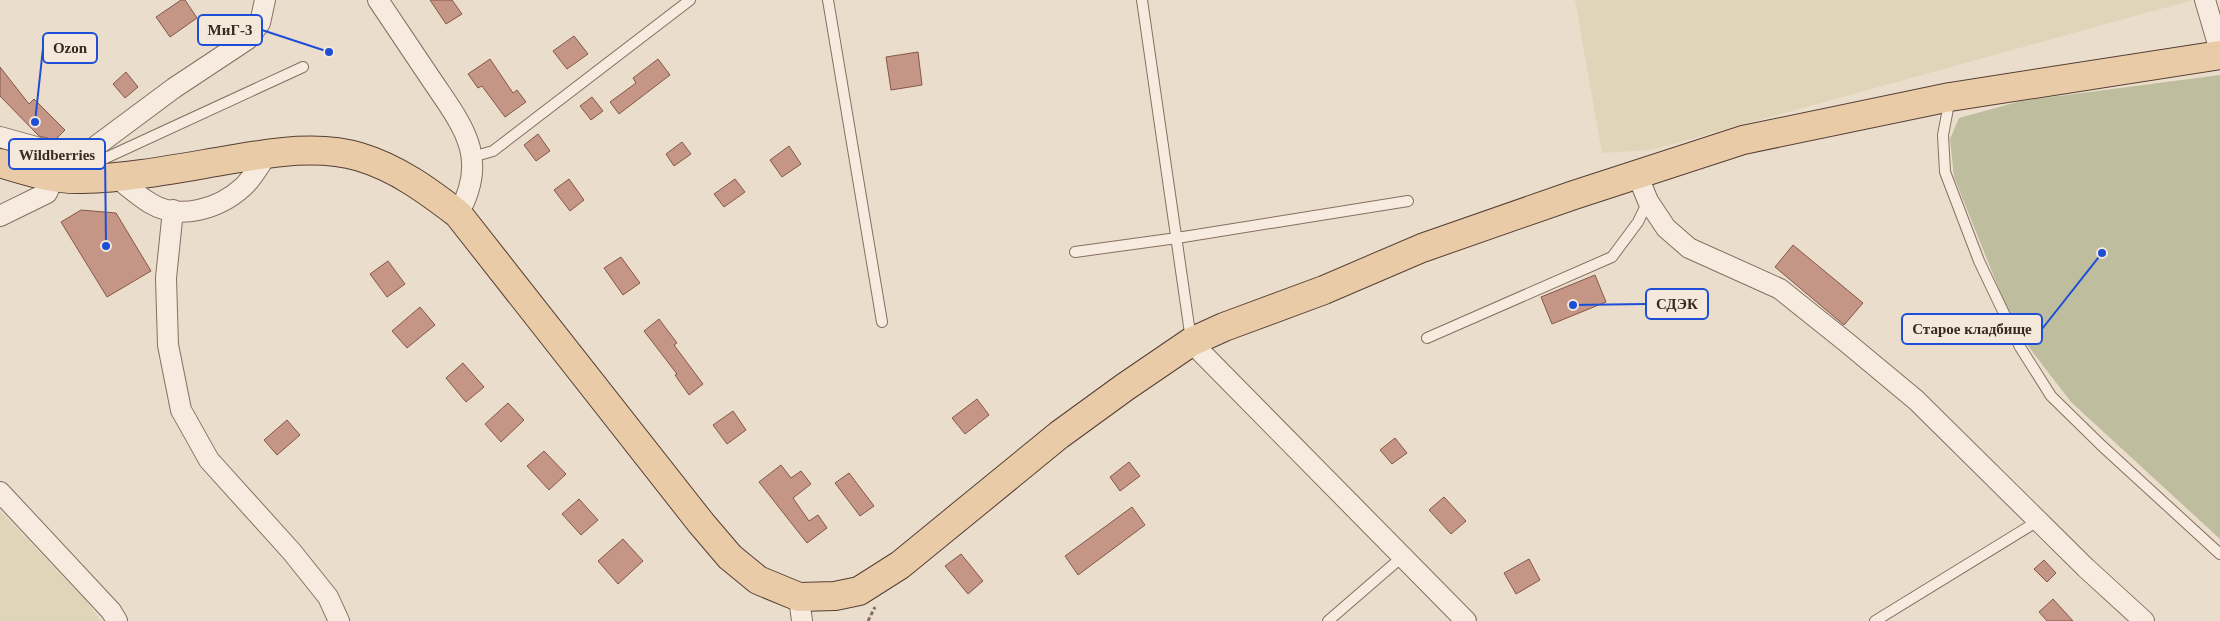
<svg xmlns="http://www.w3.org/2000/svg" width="2220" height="621" font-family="'Times New Roman',serif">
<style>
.farmland{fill:#e0d4b9}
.cemetery{fill:#bebd9e}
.building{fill:#c59685;stroke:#835849}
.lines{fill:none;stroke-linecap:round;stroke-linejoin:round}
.service-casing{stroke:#866f61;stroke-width:12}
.minor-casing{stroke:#866f61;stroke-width:22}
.primary-casing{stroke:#553f34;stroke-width:30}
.path{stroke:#866f61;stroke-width:3;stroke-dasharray:4 2.5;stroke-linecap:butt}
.service{stroke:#f6ebde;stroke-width:10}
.minor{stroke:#f6ebde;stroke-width:20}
.primary{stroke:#e9cba8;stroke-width:28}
.leader{fill:none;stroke:#1d4ed8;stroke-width:2}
.callout-dot{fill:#1d4ed8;stroke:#f3e8da;stroke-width:2}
.callout{fill:#f3e8da;stroke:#1d4ed8;stroke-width:2}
.callout-label{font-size:15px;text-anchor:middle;font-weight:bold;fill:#382a23}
</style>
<rect width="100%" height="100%" fill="#ebddcb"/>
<!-- farmland -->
<path class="farmland" d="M 1575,0 L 2193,0 L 1651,150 L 1602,153 Z
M 0,511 L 88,603 L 101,621 L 0,621 Z"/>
<!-- cemetery -->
<path class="cemetery" d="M 2220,75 L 2220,539 L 2071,402 L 2015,329 L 1954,177 L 1950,139 L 1959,118 L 2021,101 Z"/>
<!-- building -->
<path class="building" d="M 181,0 L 185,0 L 197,18 L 170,37 L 156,17 Z
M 430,0 L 452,0 L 462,14 L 446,24 Z
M 574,36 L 588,54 L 567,69 L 553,51 Z
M 918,52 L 922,85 L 891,90 L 886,57 Z
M 490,59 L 513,93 L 517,90 L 526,102 L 505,117 L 482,86 L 478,88 L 468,74 Z
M 658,59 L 670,75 L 619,114 L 610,102 L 636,83 L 633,78 Z
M 0,67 L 29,104 L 34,99 L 65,130 L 55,140 L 39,136 L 0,96 Z
M 126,72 L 138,87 L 125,98 L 113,84 Z
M 592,97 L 603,111 L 591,120 L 580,106 Z
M 538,134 L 550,151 L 536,161 L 524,145 Z
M 682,142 L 691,154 L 674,166 L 666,154 Z
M 789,146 L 801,164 L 782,177 L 770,160 Z
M 569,179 L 584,200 L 570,211 L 554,190 Z
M 735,179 L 745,192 L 724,207 L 714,194 Z
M 81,210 L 116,213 L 151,271 L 107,297 L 61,222 Z
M 1793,245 L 1863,303 L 1844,325 L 1775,267 Z
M 621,257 L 640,283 L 623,295 L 604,268 Z
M 388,261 L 405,284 L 387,297 L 370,274 Z
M 1595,275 L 1606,302 L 1552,324 L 1541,297 Z
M 420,307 L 435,325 L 407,348 L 392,331 Z
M 659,319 L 677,343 L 674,345 L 703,384 L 689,395 L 675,375 L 677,374 L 644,331 Z
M 463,363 L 484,387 L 466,402 L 446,378 Z
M 977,399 L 989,415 L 965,434 L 952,418 Z
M 508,403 L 524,420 L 501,442 L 485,424 Z
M 733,411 L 746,430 L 727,444 L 713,425 Z
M 287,420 L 300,435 L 277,455 L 264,440 Z
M 1395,438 L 1407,453 L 1392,464 L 1380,450 Z
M 544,451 L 566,474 L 549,490 L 527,466 Z
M 1129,462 L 1140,476 L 1120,491 L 1110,477 Z
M 781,465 L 791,478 L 801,471 L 811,484 L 793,498 L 809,521 L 818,515 L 827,528 L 807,543 L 759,482 Z
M 849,473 L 874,506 L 860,516 L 835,483 Z
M 1444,497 L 1466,521 L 1451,534 L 1429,510 Z
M 579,499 L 598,520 L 581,535 L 562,514 Z
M 1132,507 L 1145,525 L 1078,575 L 1065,556 Z
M 623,539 L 643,561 L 618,584 L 598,561 Z
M 961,554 L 983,581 L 968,594 L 945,566 Z
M 1529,559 L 1540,580 L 1516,594 L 1504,573 Z
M 2044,560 L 2056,573 L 2047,582 L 2034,569 Z
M 2053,599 L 2073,621 L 2047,621 L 2039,612 Z"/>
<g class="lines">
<!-- service casing -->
<g class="service-casing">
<path id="service" d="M 828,0 L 882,322
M 1142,0 L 1191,340
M 1950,98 L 1943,135 L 1945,172 L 1979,261 L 2020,347 L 2051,396 L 2101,445 L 2220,554
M 472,157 L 493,151 L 690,0
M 84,168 L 303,67
M 1075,252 L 1177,238 L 1408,201
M 1427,338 L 1612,257 L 1638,222 L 1648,201
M 1328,621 L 1402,557
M 1875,621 L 2038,521"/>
</g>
<!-- minor casing -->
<g class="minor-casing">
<path id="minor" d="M 378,0 C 395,25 412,51 429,76 C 461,124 491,156 458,214
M 2205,0 L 2220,51
M 0,137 L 54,152 L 92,149 L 86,159 L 80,179
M 92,149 L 174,88 L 248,39 L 260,23 L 265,0
M 1637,174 L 1648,201 L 1666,228 L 1689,248 L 1780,289 L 1845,341 L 1916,400 L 2086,568 L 2144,621
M 116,177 C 127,186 138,196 150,203 C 179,221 219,209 243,187 C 253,178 260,164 268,153
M 173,210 L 166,278 L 168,345 L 181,410 L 209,460 L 292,552 L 328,597 L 339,621
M 0,216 L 47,193 L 54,177
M 1191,342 L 1466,621
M 0,492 L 111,611 L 117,621
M 799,597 L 802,621"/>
</g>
<!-- primary casing -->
<g class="primary-casing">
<path id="primary" d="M 0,163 C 26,171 54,180 82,179 C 131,178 180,168 228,160 C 270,153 318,144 360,157 C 397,168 428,191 458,214 L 701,523 L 730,557 L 758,580 L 799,597 L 835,596 L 859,591 L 900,565 L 1059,435 L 1125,387 L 1191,342 L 1224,327 L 1324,290 L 1422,248 L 1574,195 L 1743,140 L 1950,97 L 2220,55"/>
</g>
<!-- path -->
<path class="path" d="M 868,621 L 875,607"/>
<!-- service -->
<use href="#service" class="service"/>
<!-- minor -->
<use href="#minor" class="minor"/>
<!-- primary -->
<use href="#primary" class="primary"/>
</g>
<!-- callouts -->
<path class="leader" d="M329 52L262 30M35 122L43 48M106 246L105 154M1573 305L1646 304M2102 253L2042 329"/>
<g class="callout-dot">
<circle cx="329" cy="52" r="5"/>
<circle cx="35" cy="122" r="5"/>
<circle cx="106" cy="246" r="5"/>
<circle cx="1573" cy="305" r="5"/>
<circle cx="2102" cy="253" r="5"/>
</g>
<g class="callout">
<rect x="198" y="15" width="64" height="30" rx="5"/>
<rect x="43" y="33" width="54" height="30" rx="5"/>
<rect x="9" y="139" width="96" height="30" rx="5"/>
<rect x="1646" y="289" width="62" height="30" rx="5"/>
<rect x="1902" y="314" width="140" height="30" rx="5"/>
</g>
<g class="callout-label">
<text x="230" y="35">МиГ-3</text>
<text x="70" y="53">Ozon</text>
<text x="57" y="160">Wildberries</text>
<text x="1677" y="309">СДЭК</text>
<text x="1972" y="334">Старое кладбище</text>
</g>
</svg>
